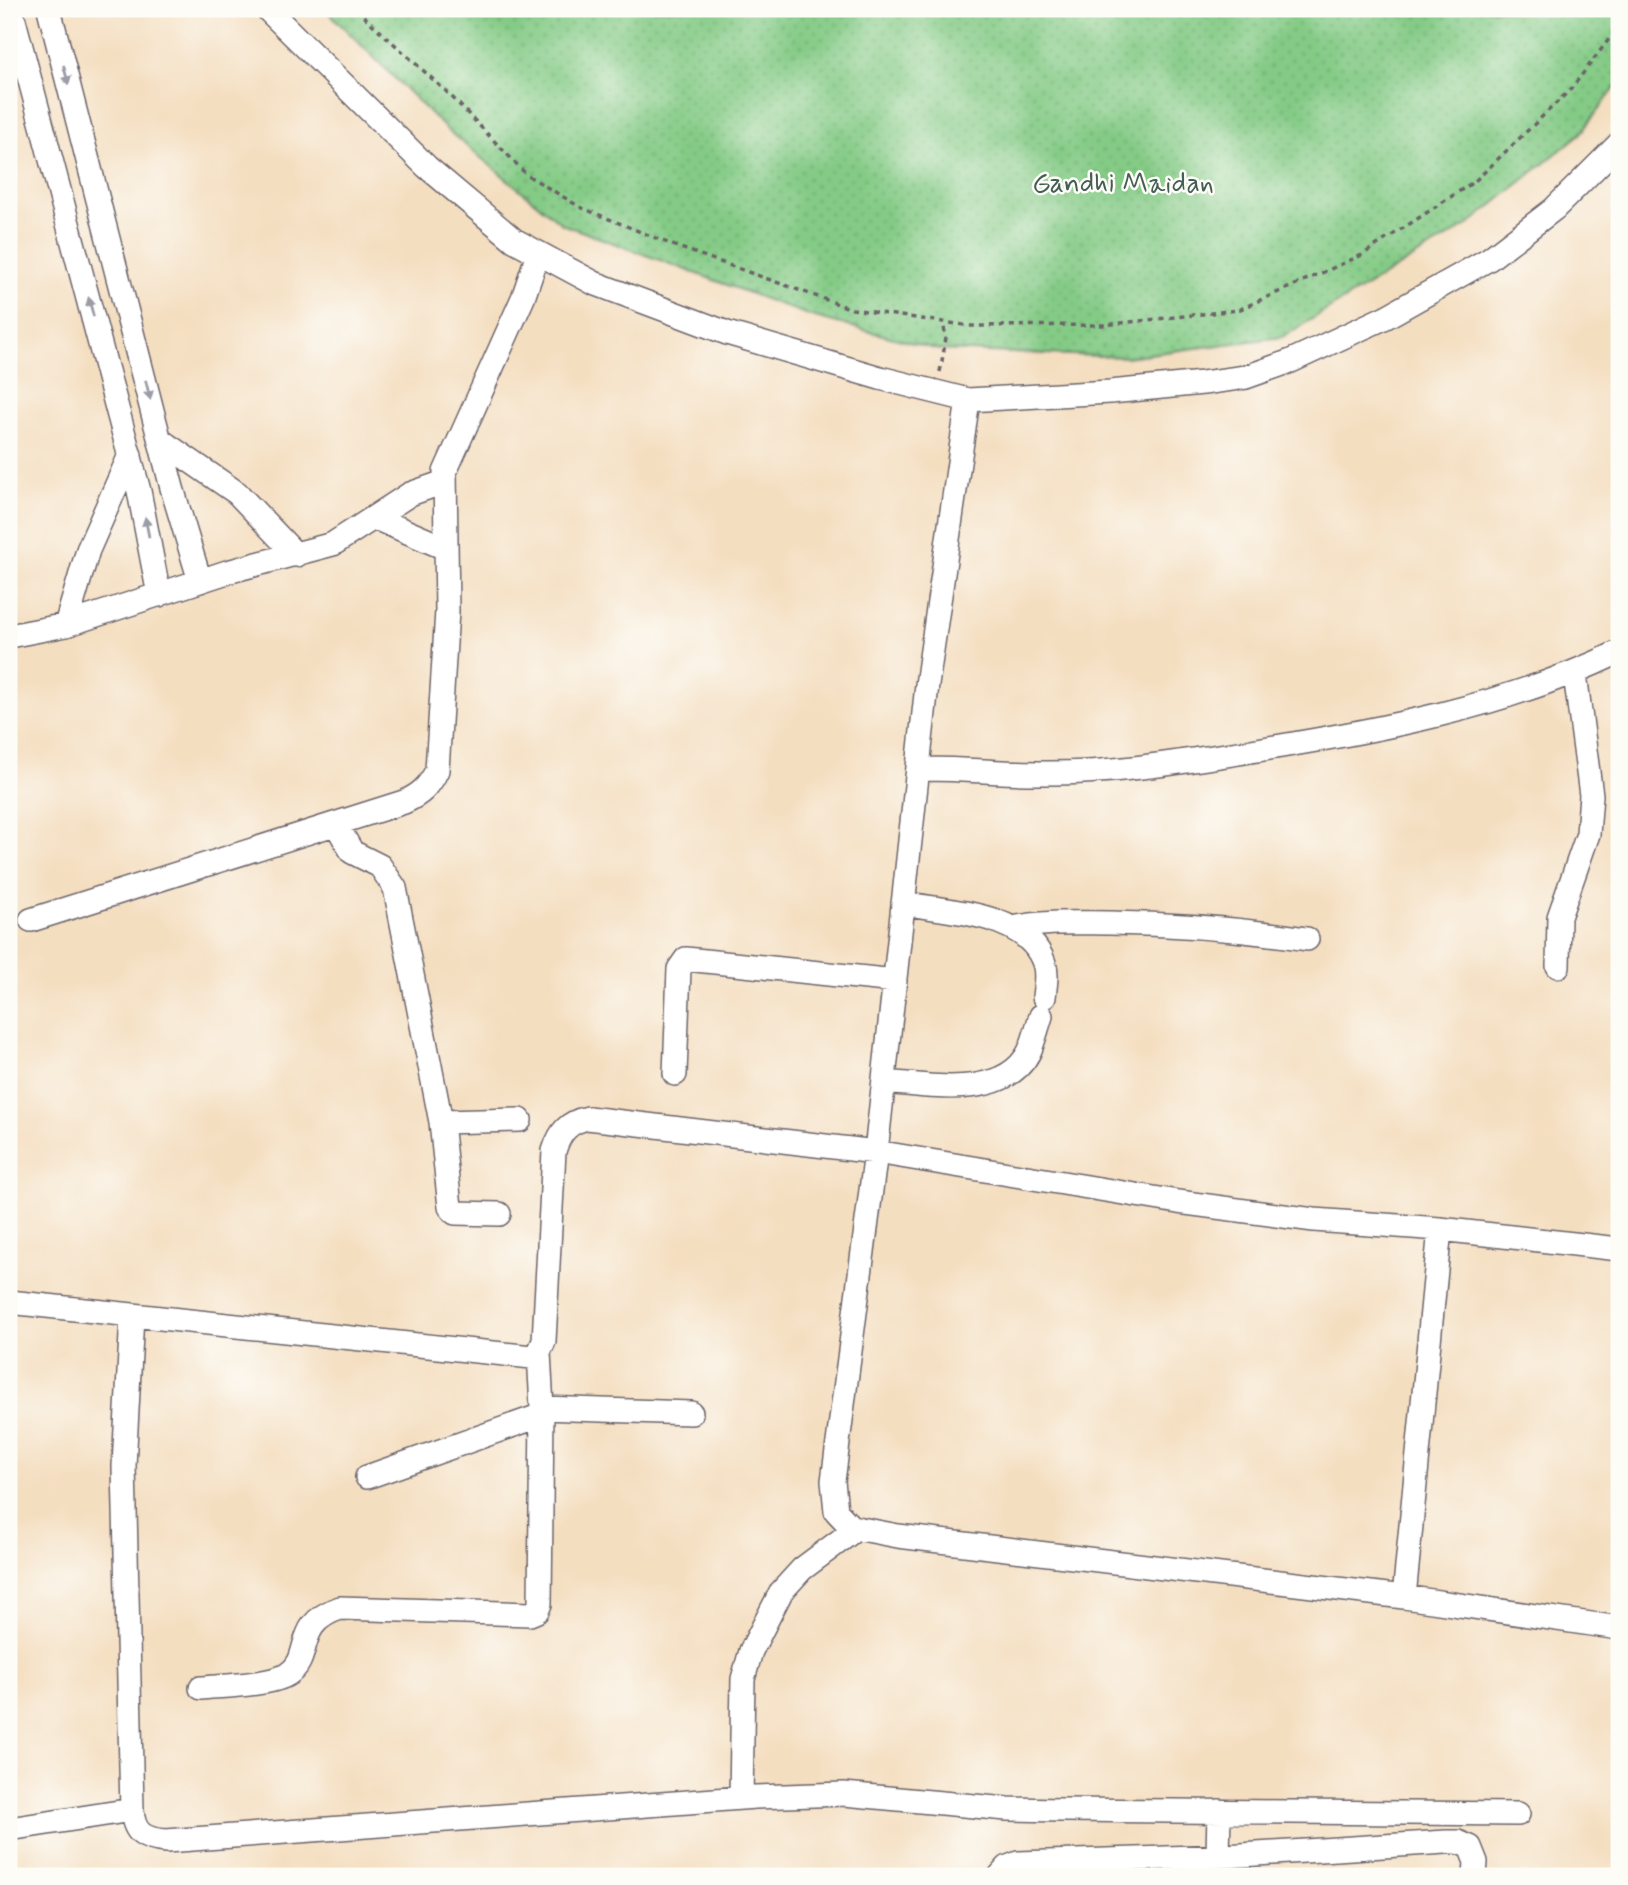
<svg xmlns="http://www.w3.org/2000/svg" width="1628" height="1885" font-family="Mynerve,sans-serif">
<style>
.park{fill:url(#park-dots);stroke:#537660;stroke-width:2}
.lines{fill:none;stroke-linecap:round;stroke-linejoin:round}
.minor-casing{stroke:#6c646a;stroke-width:26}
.path{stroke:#6c646a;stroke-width:3.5;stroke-dasharray:5 5;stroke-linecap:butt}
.minor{stroke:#fff;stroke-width:23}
.oneway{fill:#9c9ca7}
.labels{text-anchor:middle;stroke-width:5;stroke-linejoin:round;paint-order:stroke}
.park-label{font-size:28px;fill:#445d55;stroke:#fdfcf7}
</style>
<defs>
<pattern id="park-dots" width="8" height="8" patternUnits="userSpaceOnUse" patternTransform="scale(1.75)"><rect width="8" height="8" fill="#84cb86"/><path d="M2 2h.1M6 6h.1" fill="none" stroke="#72ae75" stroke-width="1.8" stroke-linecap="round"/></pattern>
</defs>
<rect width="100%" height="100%" fill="#fdfcf7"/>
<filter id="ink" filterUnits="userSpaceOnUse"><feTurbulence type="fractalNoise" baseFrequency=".0143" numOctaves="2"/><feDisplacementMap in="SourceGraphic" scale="14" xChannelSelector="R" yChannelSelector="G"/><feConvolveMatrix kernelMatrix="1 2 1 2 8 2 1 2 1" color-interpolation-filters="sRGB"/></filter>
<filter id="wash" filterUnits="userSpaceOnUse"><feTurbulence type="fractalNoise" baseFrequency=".00686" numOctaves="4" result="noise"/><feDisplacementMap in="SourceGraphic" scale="28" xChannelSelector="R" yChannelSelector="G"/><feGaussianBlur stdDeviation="1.57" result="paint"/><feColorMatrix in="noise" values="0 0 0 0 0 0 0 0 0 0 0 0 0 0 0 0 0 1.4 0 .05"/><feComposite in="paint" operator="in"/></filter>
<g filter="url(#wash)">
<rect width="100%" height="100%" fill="#f4dec0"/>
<!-- park -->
<path class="park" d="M 325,9 L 1619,9 L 1619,83 L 1580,134 L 1468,225 L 1282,337 L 1126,357 L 939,350 L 811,316 L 562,224 L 447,130 Z"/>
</g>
<g filter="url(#ink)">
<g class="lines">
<!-- minor casing -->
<g class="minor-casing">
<path id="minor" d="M 11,9 L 139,491 L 159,595
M 49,9 L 172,488 L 200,581
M 267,9 L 427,167 L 514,240 L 594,283 L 727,333 L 880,378 L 968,400 L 1110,392 L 1203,383 L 1246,377 L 1291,361 L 1386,317 L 1489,259 L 1554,209 L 1619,144
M 968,400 L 927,685 L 876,1152 L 833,1481 L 836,1511 L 851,1527 L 898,1536 L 1404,1597 L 1619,1628
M 160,440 L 237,493 L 296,555
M 375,518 L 445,548
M 66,625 L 88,550 L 130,455
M 9,636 L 66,625 L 227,572 L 333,544 L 410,494 L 444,482
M 918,769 C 959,768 999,773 1040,773 C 1111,774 1182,762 1251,751 C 1376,731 1505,707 1619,652
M 336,824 L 352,852 L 380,866 L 395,888 L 441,1122 L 450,1207 L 455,1213 L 499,1214
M 903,903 C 947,912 1027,912 1044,963 C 1048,974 1045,986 1044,997
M 31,920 L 404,802 C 420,795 429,787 437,770 L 447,611 L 445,472 L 523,298 L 538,254
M 1013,928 C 1045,921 1077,923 1110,923 C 1178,924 1240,929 1307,939
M 1558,966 L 1559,917 L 1588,834 L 1591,795 L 1575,674
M 675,1074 L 679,969 L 686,959 L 895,981
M 884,1082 C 927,1085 1004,1101 1029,1052 C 1034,1041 1037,1028 1041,1016
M 441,1122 L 520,1120
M 9,1302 L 532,1357 L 539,1352 L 544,1341 L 554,1151 C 560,1132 568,1122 588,1118 L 876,1152 L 1178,1202 L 1314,1220 L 1440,1229 L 1619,1249
M 132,1316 L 124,1466 L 132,1810 C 134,1834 144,1839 166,1841 L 755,1797 L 844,1794 L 1007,1809 L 1063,1810 L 1518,1814
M 542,1408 L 691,1413
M 367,1477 L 542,1415
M 1404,1597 L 1440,1229
M 201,1688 C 222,1686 272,1685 288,1674 C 314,1657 292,1624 340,1608 L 530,1614 L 537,1611 L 540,1604 L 542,1408 L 539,1352
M 741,1798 L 743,1679 L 751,1651 L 781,1592 L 802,1569 L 857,1528
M 9,1829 L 132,1810
M 1218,1856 L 1219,1811
M 1000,1876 L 1008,1867 L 1018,1863 L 1225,1856 L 1446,1842 L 1458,1842 L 1470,1847 L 1476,1862 L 1475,1876"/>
</g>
<!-- path -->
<path class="path" d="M 356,9 L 450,95 L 527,175 L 580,207 L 675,246 L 852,309 L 971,326 L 1103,325 L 1238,310 L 1362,255 L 1475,181 L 1571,89 L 1619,26
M 940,372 L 946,338 L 943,322"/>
<!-- minor -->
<use href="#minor" class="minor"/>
</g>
<!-- one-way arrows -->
<defs><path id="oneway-solid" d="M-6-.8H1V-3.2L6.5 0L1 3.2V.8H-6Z" transform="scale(1.75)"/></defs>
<g class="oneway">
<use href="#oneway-solid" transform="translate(66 75) rotate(76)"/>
<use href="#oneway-solid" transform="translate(91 307) rotate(-105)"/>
<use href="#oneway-solid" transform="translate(148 390) rotate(76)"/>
<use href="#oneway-solid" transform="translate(147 527) rotate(-101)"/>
</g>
</g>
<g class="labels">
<!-- park labels -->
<g class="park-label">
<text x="1123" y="192">Gandhi Maidan</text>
</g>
</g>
<!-- margin -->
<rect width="1628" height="1885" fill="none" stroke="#fdfcf7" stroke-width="35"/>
</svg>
